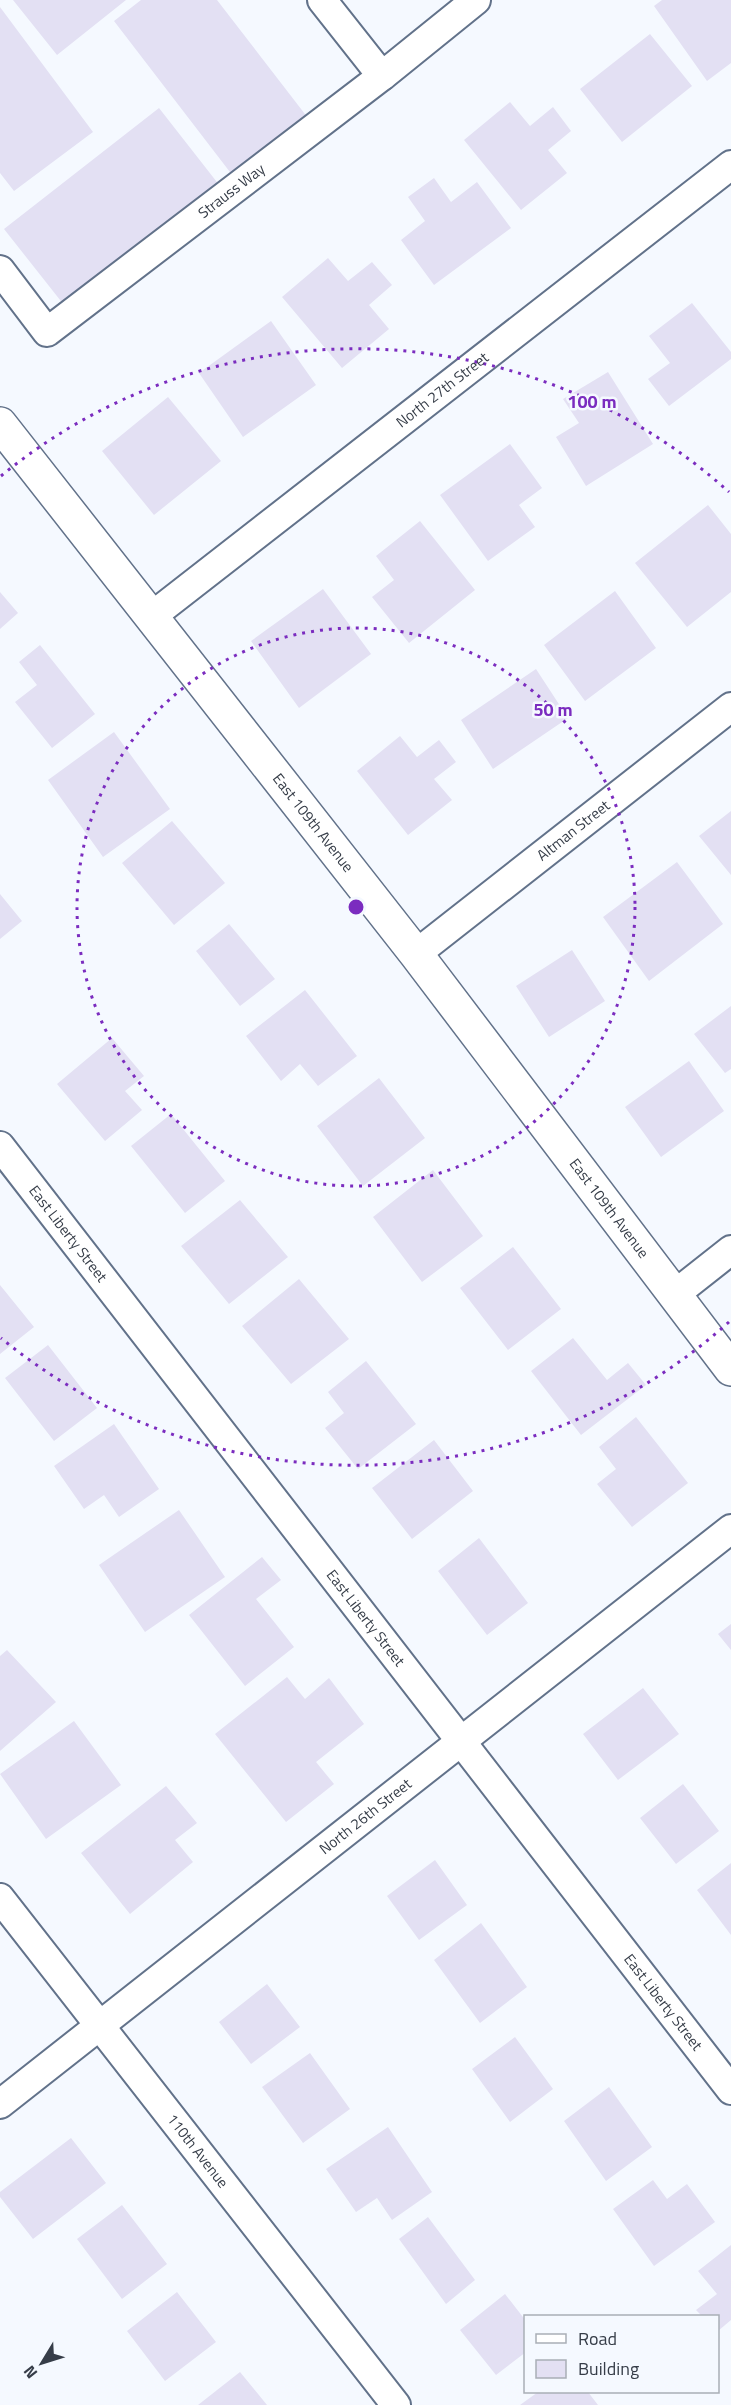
<svg xmlns="http://www.w3.org/2000/svg" width="731" height="2405" font-family="'Titillium Web',sans-serif">
<style>
.building{fill:#e3e0f3}
.lines{fill:none;stroke-linecap:round;stroke-linejoin:round}
.minor-casing{stroke:#62728a;stroke-width:32}
.tertiary-casing{stroke:#62728a;stroke-width:36}
.minor{stroke:#fff;stroke-width:28}
.tertiary{stroke:#fff;stroke-width:33}
.ring{fill:none;stroke:#7b2cbf;stroke-width:3;stroke-dasharray:3 6}
.labels{text-anchor:middle;stroke-width:5;stroke-linejoin:round;paint-order:stroke}
.street-label{font-size:15px;fill:#363d48;stroke:#f5f9ff}
.centre{fill:#7b2cbf;stroke:#f5f9ff;stroke-width:3}
.ring-label{font-size:18px;text-anchor:middle;font-weight:bold;fill:#7b2cbf;stroke:#f5f9ff;stroke-width:5;stroke-linejoin:round;paint-order:stroke}
</style>
<rect width="100%" height="100%" fill="#f5f9ff"/>
<!-- building -->
<path class="building" d="M 13,0 L 126,0 L 57,55 Z
M 141,0 L 217,0 L 308,118 L 233,176 L 114,21 Z
M 662,0 L 731,0 L 731,63 L 707,81 L 654,6 Z
M 0,7 L 93,132 L 14,191 L 0,173 Z
M 650,34 L 692,86 L 622,142 L 580,89 Z
M 510,102 L 530,126 L 553,107 L 571,131 L 548,150 L 567,173 L 521,210 L 464,140 Z
M 159,108 L 220,186 L 64,305 L 4,229 Z
M 434,178 L 451,202 L 477,182 L 511,228 L 434,285 L 401,240 L 425,221 L 408,197 Z
M 328,258 L 348,281 L 372,262 L 392,285 L 369,305 L 389,329 L 342,368 L 282,297 Z
M 692,303 L 731,352 L 731,359 L 669,406 L 648,379 L 670,363 L 649,336 Z
M 271,321 L 316,385 L 243,437 L 199,373 Z
M 608,372 L 653,444 L 586,486 L 556,437 L 579,423 L 563,399 Z
M 168,397 L 221,461 L 154,515 L 102,451 Z
M 510,444 L 542,488 L 519,505 L 535,527 L 488,561 L 440,495 Z
M 708,505 L 731,534 L 731,592 L 687,627 L 635,563 Z
M 420,521 L 475,590 L 409,643 L 372,597 L 394,580 L 376,556 Z
M 323,589 L 371,654 L 299,708 L 251,641 Z
M 615,591 L 656,648 L 585,701 L 544,645 Z
M 0,592 L 18,613 L 0,629 Z
M 40,645 L 95,714 L 52,748 L 15,702 L 37,685 L 19,662 Z
M 536,669 L 568,718 L 493,769 L 461,720 Z
M 114,732 L 170,809 L 103,857 L 48,780 Z
M 400,736 L 417,757 L 439,740 L 456,762 L 434,779 L 452,800 L 408,835 L 357,771 Z
M 731,811 L 731,875 L 699,836 Z
M 172,821 L 225,883 L 174,925 L 122,863 Z
M 677,862 L 723,924 L 649,981 L 603,917 Z
M 0,894 L 22,921 L 0,939 Z
M 229,924 L 275,979 L 240,1006 L 196,951 Z
M 572,950 L 605,1001 L 549,1037 L 516,986 Z
M 305,990 L 357,1056 L 318,1086 L 300,1064 L 281,1081 L 246,1036 Z
M 731,1006 L 731,1069 L 725,1073 L 694,1034 Z
M 112,1038 L 144,1076 L 125,1091 L 142,1110 L 105,1141 L 57,1084 Z
M 689,1061 L 724,1111 L 661,1157 L 625,1107 Z
M 379,1078 L 425,1138 L 363,1186 L 317,1126 Z
M 171,1114 L 225,1181 L 185,1213 L 131,1146 Z
M 433,1170 L 483,1236 L 422,1282 L 373,1217 Z
M 240,1200 L 288,1257 L 229,1304 L 181,1246 Z
M 513,1247 L 561,1309 L 508,1350 L 460,1288 Z
M 299,1279 L 349,1339 L 291,1384 L 242,1326 Z
M 0,1285 L 34,1327 L 0,1354 Z
M 573,1338 L 607,1380 L 628,1363 L 646,1385 L 581,1435 L 531,1371 Z
M 48,1345 L 97,1408 L 54,1441 L 5,1378 Z
M 366,1361 L 416,1424 L 358,1469 L 325,1428 L 344,1413 L 328,1392 Z
M 636,1417 L 688,1483 L 632,1527 L 597,1484 L 616,1469 L 599,1447 Z
M 114,1424 L 159,1489 L 119,1517 L 104,1495 L 84,1509 L 54,1466 Z
M 434,1440 L 473,1491 L 412,1539 L 372,1488 Z
M 179,1510 L 225,1577 L 145,1632 L 99,1565 Z
M 479,1538 L 528,1603 L 487,1635 L 438,1571 Z
M 262,1557 L 281,1580 L 256,1599 L 294,1647 L 245,1686 L 189,1615 Z
M 731,1624 L 731,1650 L 718,1634 Z
M 7,1650 L 56,1702 L 0,1751 L 0,1656 Z
M 287,1677 L 305,1699 L 329,1678 L 364,1724 L 316,1762 L 334,1784 L 286,1822 L 215,1734 Z
M 643,1688 L 679,1734 L 618,1780 L 583,1734 Z
M 74,1721 L 121,1785 L 46,1839 L 0,1774 Z
M 683,1784 L 719,1831 L 676,1864 L 640,1818 Z
M 166,1786 L 197,1823 L 175,1840 L 193,1862 L 130,1914 L 81,1853 Z
M 435,1860 L 467,1905 L 419,1940 L 387,1896 Z
M 731,1863 L 731,1935 L 697,1890 Z
M 481,1923 L 527,1987 L 480,2023 L 434,1960 Z
M 267,1984 L 300,2027 L 251,2064 L 219,2022 Z
M 515,2037 L 553,2089 L 510,2122 L 472,2069 Z
M 310,2053 L 350,2109 L 303,2143 L 262,2087 Z
M 609,2087 L 652,2147 L 606,2181 L 564,2121 Z
M 388,2127 L 432,2192 L 392,2220 L 377,2198 L 356,2212 L 326,2169 Z
M 71,2138 L 106,2183 L 33,2239 L 0,2197 L 0,2192 Z
M 653,2180 L 667,2199 L 687,2184 L 715,2222 L 654,2266 L 613,2209 Z
M 122,2205 L 167,2264 L 122,2299 L 77,2239 Z
M 428,2217 L 475,2280 L 446,2304 L 399,2239 Z
M 731,2245 L 731,2320 L 718,2331 L 718,2316 L 702,2316 L 696,2310 L 717,2294 L 698,2271 Z
M 177,2292 L 216,2342 L 165,2381 L 127,2331 Z
M 505,2294 L 526,2321 L 526,2352 L 496,2375 L 460,2330 Z
M 240,2372 L 267,2405 L 198,2405 Z
M 538,2392 L 588,2392 L 598,2405 L 520,2405 Z"/>
<g class="lines">
<!-- minor casing -->
<g class="minor-casing">
<g id="minor">
<path d="M 322,0 L 382,76"/>
<path id="s1" d="M 0,270 L 47,332 L 382,76 L 476,0"/>
<path id="s2" d="M 152,616 L 731,165"/>
<path id="s3" d="M 416,954 L 731,707"/>
<path id="s4" d="M 0,1146 L 731,2090"/>
<path d="M 674,1295 L 731,1250"/>
<path id="s5" d="M 0,1898 L 396,2405"/>
<path id="s6" d="M 0,2104 L 731,1529"/>
</g>
</g>
<!-- tertiary casing -->
<g class="tertiary-casing">
<g id="tertiary">
<path id="s7" d="M 0,424 L 416,954 L 731,1369"/>
</g>
</g>
<!-- minor -->
<use href="#minor" class="minor"/>
<!-- tertiary -->
<use href="#tertiary" class="tertiary"/>
</g>
<!-- distance rings -->
<g class="ring">
<circle cx="356" cy="907" r="279"/>
<path d="M729 1322A558 558 0 0 1 1 1338M1 476A558 558 0 0 1 729 492"/>
</g>
<g class="labels">
<!-- street labels -->
<g class="street-label">
<text dy="5" stroke="none"><textPath href="#s1" startOffset="310">Strauss Way</textPath></text>
<text dy="5" stroke="none"><textPath href="#s2" startOffset="368">North 27th Street</textPath></text>
<text dy="5" stroke="none"><textPath href="#s7" startOffset="507">East 109th Avenue</textPath></text>
<text dy="5" stroke="none"><textPath href="#s3" startOffset="200">Altman Street</textPath></text>
<text dy="5" stroke="none"><textPath href="#s7" startOffset="993">East 109th Avenue</textPath></text>
<text dy="5" stroke="none"><textPath href="#s4" startOffset="111">East Liberty Street</textPath></text>
<text dy="5" stroke="none"><textPath href="#s4" startOffset="597">East Liberty Street</textPath></text>
<text dy="5" stroke="none"><textPath href="#s6" startOffset="465">North 26th Street</textPath></text>
<text dy="5" stroke="none"><textPath href="#s4" startOffset="1083">East Liberty Street</textPath></text>
<text dy="5" stroke="none"><textPath href="#s5" startOffset="321">110th Avenue</textPath></text>
</g>
</g>
<circle cx="356" cy="907" r="9" class="centre"/>
<g class="ring-label">
<text x="592" y="408">100 m</text>
<text x="553" y="716">50 m</text>
</g>
<!-- legend -->
<rect x="524" y="2315" width="195" height="78" fill="#f5f9ff" stroke="#a9aeb6" stroke-width="1.5"/>
<rect x="536" y="2334" width="30" height="9" fill="#ffffff" stroke="#a9aeb6" stroke-width="1.5"/>
<text x="578" y="2345" font-size="18" fill="#363d48">Road</text>
<rect x="536" y="2360" width="30" height="18" fill="#e3e0f3" stroke="#a9aeb6" stroke-width="1.5"/>
<text x="578" y="2375" font-size="18" fill="#363d48">Building</text>
<!-- north arrow -->
<g transform="translate(42 2363) rotate(232)" stroke="#f5f9ff" stroke-width="4.5" paint-order="stroke">
<path d="M0-4.5L10 22L0 15L-10 22Z" fill="#363d48"/>
<text y="-9" font-size="16" font-weight="bold" text-anchor="middle" fill="#363d48">N</text>
</g>
</svg>
